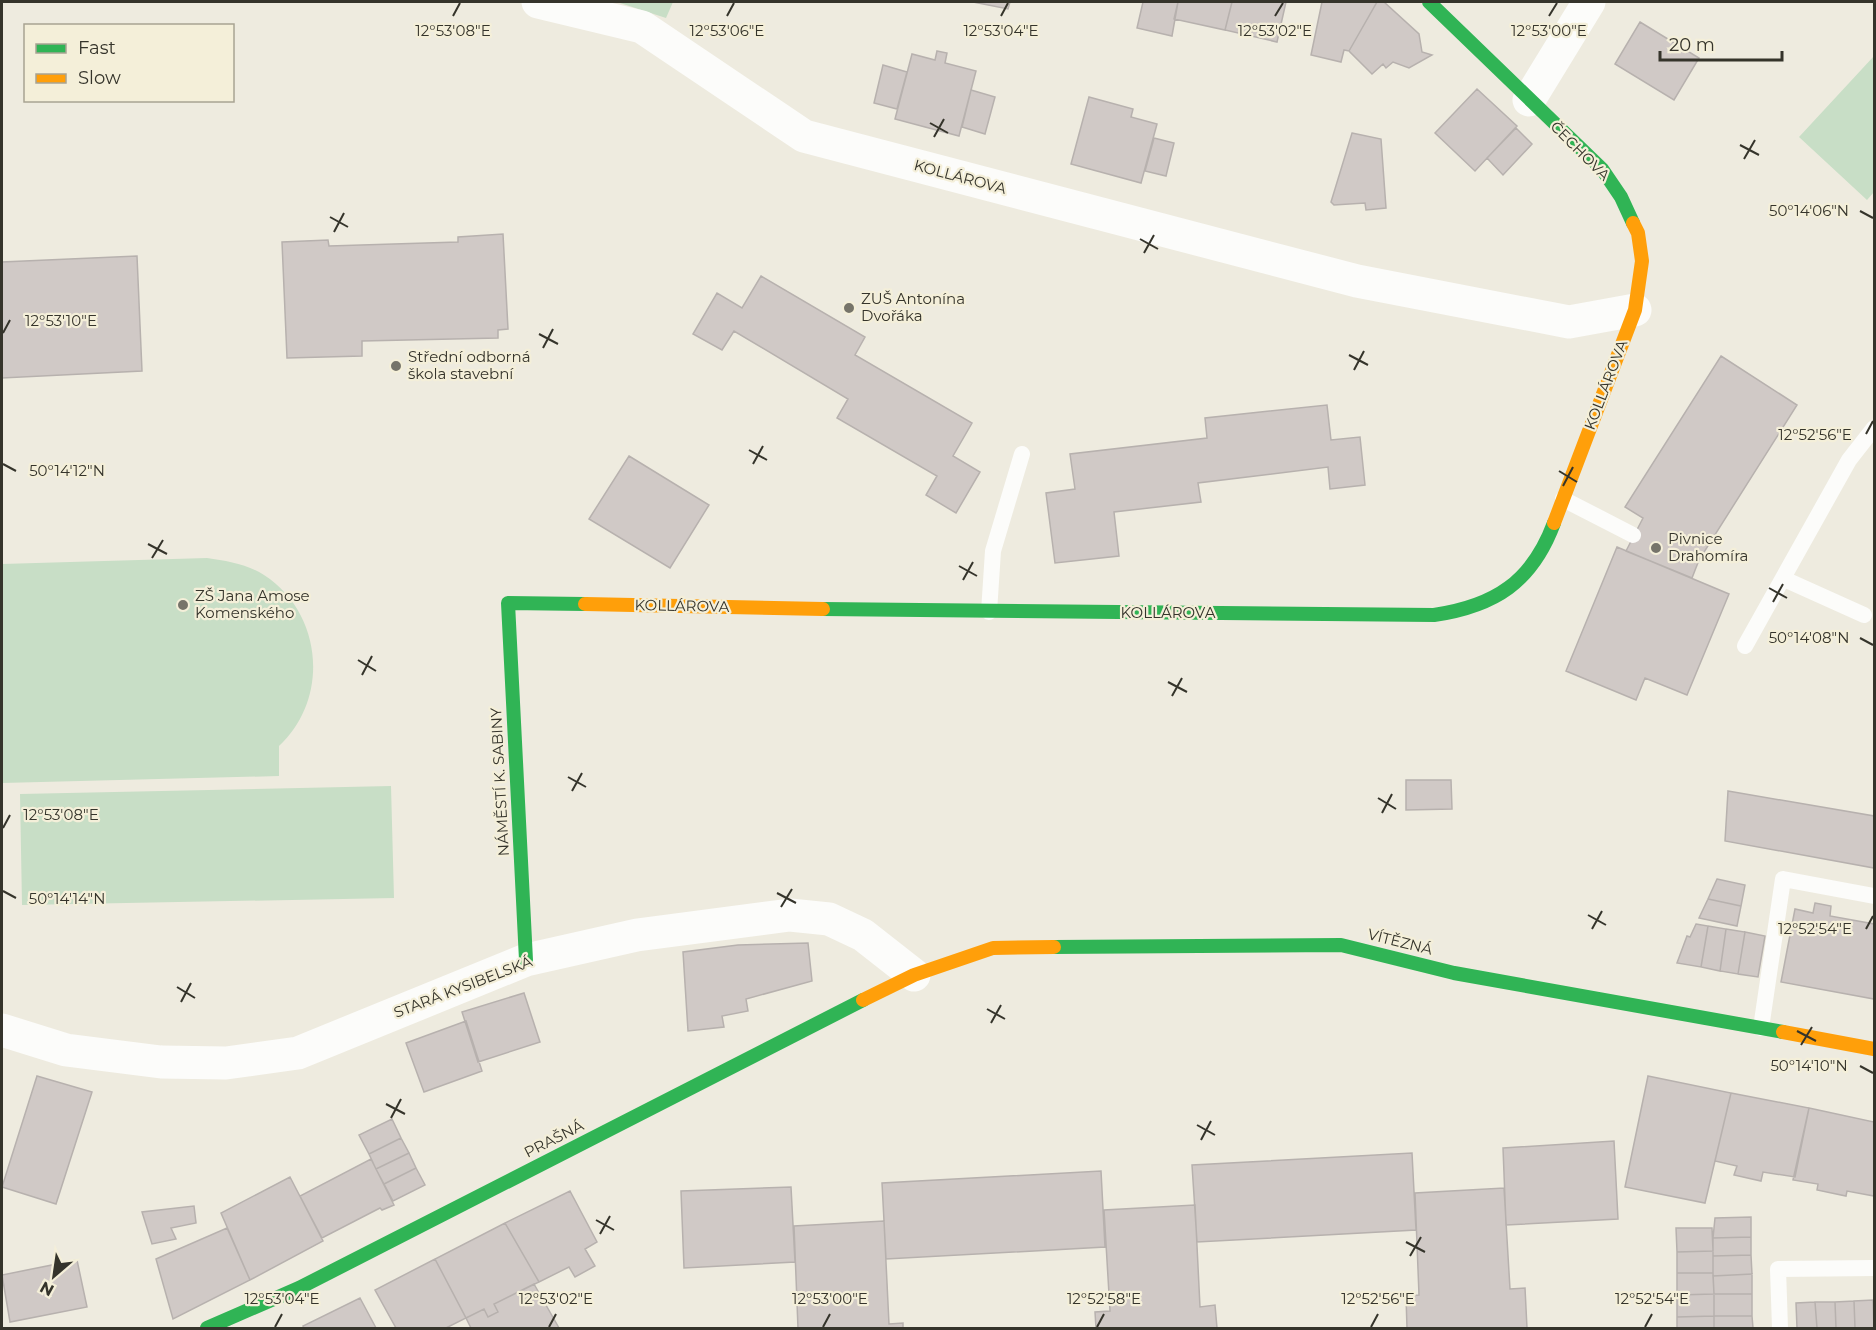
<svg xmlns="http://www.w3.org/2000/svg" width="1876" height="1330" font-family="Montserrat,sans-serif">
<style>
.green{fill:#c8dec6}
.building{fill:#d0c9c6;stroke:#b7b1ae;stroke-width:1.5}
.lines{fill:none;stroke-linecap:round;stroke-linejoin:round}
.lane{stroke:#fcfcfa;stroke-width:16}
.street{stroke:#fcfcfa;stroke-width:33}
.fast{stroke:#30b455;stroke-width:14}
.slow{stroke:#ff9f0a;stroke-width:14}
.ticks{fill:none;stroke:#35342b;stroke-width:2}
.poi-dot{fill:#76746a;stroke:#f4efd9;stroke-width:2}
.labels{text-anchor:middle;stroke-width:4.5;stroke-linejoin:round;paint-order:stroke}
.street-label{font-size:15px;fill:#35342b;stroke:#f4efd9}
.poi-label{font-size:15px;fill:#35342b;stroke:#f4efd9;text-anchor:start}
.ticks-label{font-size:15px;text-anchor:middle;fill:#35342b;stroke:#f4efd9;stroke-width:4.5;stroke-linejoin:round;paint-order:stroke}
</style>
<rect width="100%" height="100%" fill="#eeebdf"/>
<!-- green -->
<path class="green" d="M 617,2 L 673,2 L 666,18 Z
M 1874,56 L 1874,192 L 1867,200 L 1799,137 Z
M 207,558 C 227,561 247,564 264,575 C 323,613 330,699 279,746 L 279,776 L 2,783 L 2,564 Z
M 391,786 L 394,898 L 22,905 L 20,794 Z"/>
<!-- building -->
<path class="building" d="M 973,2 L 1010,2 L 1008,9 Z
M 1143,2 L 1178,2 L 1172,36 L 1137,28 Z
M 1178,2 L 1232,2 L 1225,30 L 1174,19 Z
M 1232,2 L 1286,2 L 1277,42 L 1225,30 Z
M 1322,2 L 1377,2 L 1349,51 L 1344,50 L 1341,62 L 1311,55 Z
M 1377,2 L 1384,2 L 1419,34 L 1422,52 L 1432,55 L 1409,68 L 1393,62 L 1386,68 L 1383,64 L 1372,74 L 1349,51 Z
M 1640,22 L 1699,58 L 1674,100 L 1615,64 Z
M 937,51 L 947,53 L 945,63 L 976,71 L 959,136 L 895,119 L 912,54 L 935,60 Z
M 883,65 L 907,72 L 897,109 L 874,103 Z
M 1477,89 L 1517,126 L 1475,171 L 1435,133 Z
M 971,90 L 995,97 L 985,134 L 962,127 Z
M 1089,97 L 1133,109 L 1131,117 L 1157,124 L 1141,183 L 1071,164 Z
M 1516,128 L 1532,144 L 1503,175 L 1487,158 Z
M 1352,133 L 1381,139 L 1386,208 L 1366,210 L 1365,203 L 1334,205 L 1331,202 Z
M 1154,138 L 1174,143 L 1166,176 L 1145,171 Z
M 503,234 L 508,329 L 498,330 L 498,338 L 362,341 L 362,356 L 287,358 L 282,242 L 328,240 L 329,246 L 458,242 L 458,237 Z
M 137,256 L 142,371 L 2,378 L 2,262 Z
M 761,276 L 865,337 L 855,355 L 972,423 L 953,456 L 980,472 L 956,513 L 926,495 L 937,476 L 837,418 L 848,399 L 734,331 L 722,350 L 693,334 L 717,293 L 742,308 Z
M 1721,356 L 1797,405 L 1699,560 L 1692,578 L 1626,551 L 1643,518 L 1625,507 Z
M 1327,405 L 1331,440 L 1360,437 L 1365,485 L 1330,489 L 1328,467 L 1198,483 L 1201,502 L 1114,512 L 1119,556 L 1055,563 L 1046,493 L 1075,489 L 1070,454 L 1207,438 L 1205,418 Z
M 629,456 L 709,505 L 670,568 L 589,519 Z
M 1617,547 L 1729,594 L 1687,695 L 1645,678 L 1636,700 L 1566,671 Z
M 1406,780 L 1451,780 L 1452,809 L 1406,810 Z
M 1728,791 L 1874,816 L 1874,868 L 1725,841 Z
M 1717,879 L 1745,885 L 1741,906 L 1708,899 Z
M 1708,899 L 1741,906 L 1737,926 L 1699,918 Z
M 1815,903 L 1831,906 L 1830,916 L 1874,924 L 1874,999 L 1781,982 L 1795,909 L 1813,913 Z
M 1696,924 L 1708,926 L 1701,967 L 1677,963 L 1687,936 L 1690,937 Z
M 1708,926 L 1726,929 L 1720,971 L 1701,967 Z
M 1726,929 L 1745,932 L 1738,974 L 1720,971 Z
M 1745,932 L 1765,936 L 1758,977 L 1738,974 Z
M 808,943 L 812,981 L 746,999 L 748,1011 L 722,1016 L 724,1027 L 688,1031 L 683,952 L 738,945 Z
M 524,993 L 540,1042 L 478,1062 L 462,1012 Z
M 466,1021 L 482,1071 L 424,1092 L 406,1043 Z
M 37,1076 L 92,1092 L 56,1204 L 2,1187 Z
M 1648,1076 L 1731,1093 L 1705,1203 L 1625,1187 Z
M 1731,1093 L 1809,1108 L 1795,1177 L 1763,1172 L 1761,1181 L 1734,1175 L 1737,1166 L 1715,1161 Z
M 1809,1108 L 1874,1122 L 1874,1196 L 1847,1191 L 1846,1196 L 1817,1190 L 1818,1184 L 1793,1180 Z
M 392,1119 L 401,1138 L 369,1154 L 359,1135 Z
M 401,1138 L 409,1153 L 376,1169 L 369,1154 Z
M 1614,1141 L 1618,1219 L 1506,1225 L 1503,1148 Z
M 409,1153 L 416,1168 L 384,1184 L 376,1169 Z
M 1412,1153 L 1416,1230 L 1197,1242 L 1192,1165 Z
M 371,1159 L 394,1205 L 382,1210 L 380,1208 L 322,1238 L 300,1196 Z
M 416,1168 L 425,1185 L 393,1201 L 384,1184 Z
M 1101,1171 L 1105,1247 L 886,1259 L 882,1183 Z
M 290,1177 L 323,1241 L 250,1280 L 221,1213 Z
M 791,1187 L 795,1262 L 684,1268 L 681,1191 Z
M 1504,1188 L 1510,1289 L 1525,1288 L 1527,1328 L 1407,1328 L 1406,1296 L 1419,1295 L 1415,1193 Z
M 570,1191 L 597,1242 L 585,1249 L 595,1266 L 575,1277 L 569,1267 L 539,1282 L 505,1223 Z
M 1195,1205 L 1200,1307 L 1215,1305 L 1217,1328 L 1096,1328 L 1095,1312 L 1110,1311 L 1104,1210 Z
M 194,1206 L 196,1223 L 171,1228 L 176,1239 L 152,1244 L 142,1212 Z
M 1751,1217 L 1751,1237 L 1713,1238 L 1715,1218 Z
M 884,1221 L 889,1324 L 903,1323 L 903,1328 L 785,1328 L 798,1328 L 794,1226 Z
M 505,1223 L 539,1282 L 494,1304 L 498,1312 L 488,1317 L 484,1309 L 466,1318 L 435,1259 Z
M 227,1228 L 250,1280 L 173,1319 L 156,1259 Z
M 1676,1228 L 1712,1228 L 1713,1251 L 1677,1252 Z
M 1751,1237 L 1751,1255 L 1713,1256 L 1713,1238 Z
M 1713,1251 L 1713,1273 L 1677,1273 L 1677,1252 Z
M 1751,1255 L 1752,1274 L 1713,1276 L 1713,1256 Z
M 435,1259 L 466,1318 L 446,1328 L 396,1328 L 375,1290 Z
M 77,1260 L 87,1307 L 10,1322 L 2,1275 Z
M 1677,1273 L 1713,1273 L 1714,1294 L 1677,1295 Z
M 1752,1274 L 1752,1294 L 1714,1294 L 1713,1276 Z
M 534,1284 L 559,1328 L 471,1328 L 466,1318 L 484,1309 L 488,1317 L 498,1312 L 494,1304 Z
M 1714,1294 L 1752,1294 L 1752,1316 L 1714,1316 Z
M 1714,1294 L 1714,1316 L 1677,1317 L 1677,1295 Z
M 360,1298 L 376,1328 L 304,1328 L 303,1326 Z
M 1873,1300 L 1874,1328 L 1855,1328 L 1854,1301 Z
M 1854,1301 L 1855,1328 L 1836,1328 L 1835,1302 Z
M 1815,1302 L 1817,1328 L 1797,1328 L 1796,1303 Z
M 1815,1302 L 1835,1302 L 1836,1328 L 1817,1328 Z
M 1714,1316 L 1752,1316 L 1753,1328 L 1714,1328 Z
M 1714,1316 L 1714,1328 L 1677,1328 L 1677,1317 Z"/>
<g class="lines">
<!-- lane -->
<path class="lane" d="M 1563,499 L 1633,535
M 1784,579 L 1864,615
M 989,612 L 993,551 L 1022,454
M 1745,646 L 1849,460 L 1874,428
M 1761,1028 L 1783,879 L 1874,896
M 1780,1328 L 1778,1269 L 1874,1268"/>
<!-- street -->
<path class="street" d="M 538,2 L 642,27 L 804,136 L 1357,281 L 1569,322 L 1635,310
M 1529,100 L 1589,2
M 2,1030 L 66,1050 L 161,1062 L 226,1063 L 298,1053 L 526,960 L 637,935 L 790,915 L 829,919 L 863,935 L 914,975"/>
<!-- fast -->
<path class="fast" d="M 1429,2 L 1602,169 L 1621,197 L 1633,223
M 823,609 L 1434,615 C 1495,606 1532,582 1554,523
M 1054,947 L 1341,945 L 1454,973 L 1783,1032
M 526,960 L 508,603 L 585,604
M 207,1328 L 299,1288 L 863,1000"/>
<!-- slow -->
<path class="slow" d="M 1554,523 L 1635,310 L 1642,261 L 1638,233 L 1633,223
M 585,604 L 823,609
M 863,1000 L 914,975 L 993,948 L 1054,947
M 1783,1032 L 1874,1049"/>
</g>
<!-- ticks -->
<path class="ticks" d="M 453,16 L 460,3M 727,16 L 734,3M 1001,16 L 1008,3M 1275,16 L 1283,3M 1549,16 L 1557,3M 930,123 L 948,133M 934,137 L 944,119M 1740,145 L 1759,155M 1744,159 L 1755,140M 1860,211 L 1873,218M 330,217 L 348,227M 334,232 L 344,213M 1140,239 L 1158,249M 1144,253 L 1154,235M 3,333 L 10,320M 539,334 L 558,344M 543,348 L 553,329M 1349,355 L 1368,365M 1354,370 L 1364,351M 1866,434 L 1873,421M 749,450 L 767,460M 3,464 L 16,471M 753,464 L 763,446M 1559,471 L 1577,482M 1563,486 L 1573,467M 148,544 L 167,554M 152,558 L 163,540M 959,566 L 977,576M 963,580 L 973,562M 1769,588 L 1787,598M 1773,602 L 1783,584M 1860,638 L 1873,645M 358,660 L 376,671M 362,675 L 372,656M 1168,682 L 1187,692M 1172,696 L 1182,678M 568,777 L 586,787M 572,791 L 582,773M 1378,798 L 1396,809M 1382,813 L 1392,794M 3,828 L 10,815M 3,891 L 16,898M 777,893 L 796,903M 781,907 L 792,889M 1588,915 L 1606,925M 1592,929 L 1602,911M 1866,929 L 1873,916M 177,987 L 195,998M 181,1002 L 191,983M 987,1009 L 1005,1019M 991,1023 L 1001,1005M 1797,1031 L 1816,1041M 1801,1045 L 1812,1027M 1860,1066 L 1873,1073M 386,1104 L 405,1114M 391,1118 L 401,1099M 1197,1125 L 1215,1135M 1201,1140 L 1211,1121M 596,1220 L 614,1230M 600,1234 L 610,1216M 1406,1242 L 1425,1252M 1410,1256 L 1421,1237M 275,1327 L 282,1314M 549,1327 L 556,1314M 823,1327 L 830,1314M 1097,1327 L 1104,1314M 1371,1327 L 1378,1314M 1645,1327 L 1652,1314"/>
<!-- markers -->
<g class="poi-dot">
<circle cx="849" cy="308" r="6"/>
<circle cx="396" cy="366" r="6"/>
<circle cx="1656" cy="548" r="6"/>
<circle cx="183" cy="605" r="6"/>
</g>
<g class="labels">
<!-- street labels -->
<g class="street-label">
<text transform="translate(1580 151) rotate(45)" y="5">ČECHOVA</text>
<text transform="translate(960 177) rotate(15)" y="5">KOLLÁROVA</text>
<text transform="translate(1606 385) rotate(-69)" y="5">KOLLÁROVA</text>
<text transform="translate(682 606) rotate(1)" y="5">KOLLÁROVA</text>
<text x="1168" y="618">KOLLÁROVA</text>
<text transform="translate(500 782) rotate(-93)" y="5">NÁMĚSTÍ K. SABINY</text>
<text transform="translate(1400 942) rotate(14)" y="5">VÍTĚZNÁ</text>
<text transform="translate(463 987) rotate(-21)" y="5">STARÁ KYSIBELSKÁ</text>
<text transform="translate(554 1139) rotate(-27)" y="5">PRAŠNÁ</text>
</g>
<!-- poi labels -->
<g class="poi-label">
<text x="861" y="304">ZUŠ Antonína<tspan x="861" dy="17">Dvořáka</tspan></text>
<text x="408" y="362">Střední odborná<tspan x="408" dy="17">škola stavební</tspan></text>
<text x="1668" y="544">Pivnice<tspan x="1668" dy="17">Drahomíra</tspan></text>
<text x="195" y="601">ZŠ Jana Amose<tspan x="195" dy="17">Komenského</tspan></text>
</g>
</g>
<g class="ticks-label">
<text x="453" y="36">12°53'08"E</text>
<text x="727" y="36">12°53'06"E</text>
<text x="1001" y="36">12°53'04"E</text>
<text x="1275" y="36">12°53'02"E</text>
<text x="1549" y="36">12°53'00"E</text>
<text x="1809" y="216">50°14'06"N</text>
<text x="61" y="326">12°53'10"E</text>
<text x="1815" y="440">12°52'56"E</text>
<text x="67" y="476">50°14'12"N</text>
<text x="1809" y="643">50°14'08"N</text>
<text x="61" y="820">12°53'08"E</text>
<text x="67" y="904">50°14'14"N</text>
<text x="1815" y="934">12°52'54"E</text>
<text x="1809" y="1071">50°14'10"N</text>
<text x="282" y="1304">12°53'04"E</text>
<text x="556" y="1304">12°53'02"E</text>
<text x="830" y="1304">12°53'00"E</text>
<text x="1104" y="1304">12°52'58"E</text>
<text x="1378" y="1304">12°52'56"E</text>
<text x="1652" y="1304">12°52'54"E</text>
</g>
<!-- border -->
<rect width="1876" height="1330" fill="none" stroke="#35342b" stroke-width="6"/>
<!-- legend -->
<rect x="24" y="24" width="210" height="78" fill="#f4efd9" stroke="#a8a493" stroke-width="1.5"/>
<rect x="36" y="44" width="30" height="9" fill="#30b455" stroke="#a8a493" stroke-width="1.5"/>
<text x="78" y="54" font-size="18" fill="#35342b">Fast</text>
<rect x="36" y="74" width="30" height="9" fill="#ff9f0a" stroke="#a8a493" stroke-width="1.5"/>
<text x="78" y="84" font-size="18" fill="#35342b">Slow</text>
<!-- north arrow -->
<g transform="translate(54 1276) rotate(209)" stroke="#f4efd9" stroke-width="4.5" paint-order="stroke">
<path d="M0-4.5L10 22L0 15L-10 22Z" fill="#35342b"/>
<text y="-9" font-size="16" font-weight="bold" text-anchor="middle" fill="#35342b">N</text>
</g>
<!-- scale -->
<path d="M1660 51v9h122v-9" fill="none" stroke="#35342b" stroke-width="3"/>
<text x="1669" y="51" font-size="18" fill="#35342b" stroke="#f4efd9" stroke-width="4.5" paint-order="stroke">20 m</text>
</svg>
